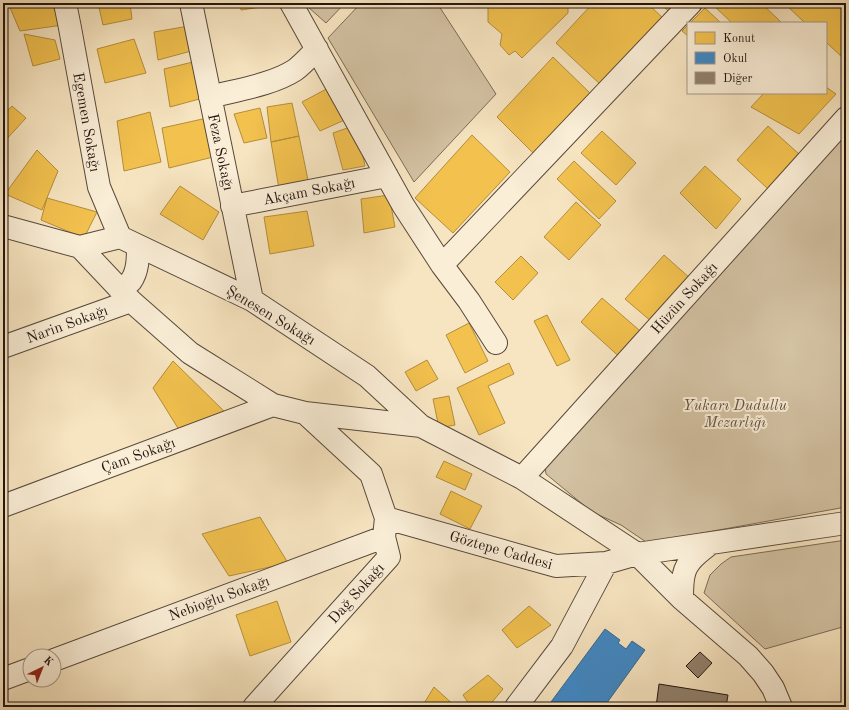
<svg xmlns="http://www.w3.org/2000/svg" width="849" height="710" font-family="'Old Standard TT',serif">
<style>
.green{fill:#d3c2a3;stroke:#7b6c5a}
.homes{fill:#f2c14e;stroke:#b48d3b}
.schools{fill:#3f88c5;stroke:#37668f}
.building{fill:#91816c;stroke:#231510}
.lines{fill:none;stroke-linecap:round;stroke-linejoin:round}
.minor-casing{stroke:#58493c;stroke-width:24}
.minor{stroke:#faeed7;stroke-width:22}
.labels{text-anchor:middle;stroke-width:4;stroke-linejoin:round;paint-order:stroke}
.street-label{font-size:15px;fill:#231510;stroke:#faeed7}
.park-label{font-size:15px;font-style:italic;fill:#615243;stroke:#faeed7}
</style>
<rect width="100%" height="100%" fill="#f7e5c1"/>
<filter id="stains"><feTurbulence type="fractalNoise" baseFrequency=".005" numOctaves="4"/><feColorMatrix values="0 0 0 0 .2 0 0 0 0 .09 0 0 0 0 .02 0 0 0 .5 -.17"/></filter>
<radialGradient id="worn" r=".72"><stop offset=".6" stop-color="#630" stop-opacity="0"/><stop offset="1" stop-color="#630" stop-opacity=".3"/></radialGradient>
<!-- green -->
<path class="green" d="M 307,3 L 345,3 L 326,23 L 308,7 Z
M 361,3 L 437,3 L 496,94 L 414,182 L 328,38 Z
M 846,127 L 846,507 L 702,533 L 649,544 L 621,525 L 592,512 L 546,474 L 544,460 Z
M 846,540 L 846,626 L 765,649 L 704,593 L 710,575 L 721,564 L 731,557 Z"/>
<!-- homes -->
<path class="homes" d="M 8,3 L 51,3 L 63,25 L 20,31 Z
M 98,3 L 130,3 L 132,19 L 103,25 Z
M 240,3 L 275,3 L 275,5 L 241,10 Z
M 488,3 L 568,3 L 568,13 L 522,58 L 515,51 L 509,55 L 500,45 L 502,34 L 488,22 Z
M 593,3 L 647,3 L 665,20 L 602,86 L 556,43 Z
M 660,3 L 681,3 L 671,14 Z
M 711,3 L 761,3 L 781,22 L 780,23 L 732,23 Z
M 784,3 L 846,3 L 846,59 L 845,60 L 826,42 L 826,23 L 805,23 Z
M 705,8 L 721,23 L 690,23 Z
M 688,25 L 688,36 L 682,31 Z
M 189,26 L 195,50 L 158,60 L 154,32 Z
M 24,34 L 55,40 L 60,59 L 33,66 Z
M 134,39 L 146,73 L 105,83 L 97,49 Z
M 553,57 L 592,95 L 535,155 L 497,117 Z
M 197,61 L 203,98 L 170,107 L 164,69 Z
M 332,86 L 349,118 L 320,131 L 302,102 Z
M 826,87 L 836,94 L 799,134 L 751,107 L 764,93 L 826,93 Z
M 292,103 L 299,136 L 271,142 L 267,107 Z
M 12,106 L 26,118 L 4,142 L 3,141 L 3,115 Z
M 260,108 L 267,138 L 244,143 L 234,114 Z
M 150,112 L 161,162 L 124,171 L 117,121 Z
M 207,118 L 217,156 L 169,168 L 162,128 Z
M 768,126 L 799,154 L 768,189 L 737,160 Z
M 350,127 L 354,140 L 359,138 L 365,166 L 343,170 L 333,133 Z
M 602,131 L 636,163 L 616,185 L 581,153 Z
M 472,135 L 510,172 L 453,233 L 415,198 Z
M 299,136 L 309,185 L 279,189 L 271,142 Z
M 37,150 L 58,171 L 42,210 L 5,194 Z
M 574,161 L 616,201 L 599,219 L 557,179 Z
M 705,166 L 741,199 L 716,229 L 680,193 Z
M 180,186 L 219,212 L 203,240 L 160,214 Z
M 389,195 L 395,227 L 364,233 L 361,199 Z
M 47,198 L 97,212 L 84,238 L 41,220 Z
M 576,202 L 601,225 L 569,260 L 544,237 Z
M 307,211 L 314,246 L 270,254 L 264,217 Z
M 664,255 L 691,279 L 652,322 L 625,299 Z
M 521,256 L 538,273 L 513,300 L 495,282 Z
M 602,298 L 646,336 L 624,361 L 581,322 Z
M 547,315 L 570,360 L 557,366 L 534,321 Z
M 469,323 L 488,361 L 465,373 L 446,335 Z
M 427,360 L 438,379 L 416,391 L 405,372 Z
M 173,361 L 228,415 L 181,433 L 153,388 Z
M 509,363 L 514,374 L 488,386 L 505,423 L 479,435 L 457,388 Z
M 449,396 L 455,425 L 439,428 L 433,399 Z
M 444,461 L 472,474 L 465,490 L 436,477 Z
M 451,491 L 482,506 L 470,529 L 440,514 Z
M 260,517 L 288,563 L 229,576 L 202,534 Z
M 277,601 L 291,642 L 250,656 L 236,615 Z
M 529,606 L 551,625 L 517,648 L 502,630 Z
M 488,675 L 503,689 L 488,707 L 471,707 L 463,695 Z
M 434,687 L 456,707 L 424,707 L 423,705 Z"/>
<!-- schools -->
<path class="schools" d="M 605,629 L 620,640 L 618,643 L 626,649 L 632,641 L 645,650 L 604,707 L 550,707 L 548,706 Z"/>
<!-- building -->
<path class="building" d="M 700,652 L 712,663 L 698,678 L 686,666 Z
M 659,684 L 728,695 L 726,707 L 656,707 Z"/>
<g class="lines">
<!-- minor casing -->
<g class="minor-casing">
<path id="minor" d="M 65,3 L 70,28 L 99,187 L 120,237
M 191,3 L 252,300
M 291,3 L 403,205 L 442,265 L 691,3
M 210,97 C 236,90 272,85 295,70 C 303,64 310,56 317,49
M 232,206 L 387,176
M 3,226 L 80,247 L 131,301 L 190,353 L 273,405 L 305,413 L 421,426 L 522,478 L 637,554 L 682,599 L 748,656 L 763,673 L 773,688 L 781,707
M 80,247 L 120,237 L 252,300 L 367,376 L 421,426
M 442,265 L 469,301 L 496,343
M 120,290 C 124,287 128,284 131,281 C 138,271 138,258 138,246
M 3,347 L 131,301
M 522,478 L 846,118
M 3,506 L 273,405
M 386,518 L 556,566 L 606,563 L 637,554 L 846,523
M 682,599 C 682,591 682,581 684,574 C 687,560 701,551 711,543
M 54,660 L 384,537
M 3,679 L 30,669
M 254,707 L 389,557 L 384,537 L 386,518 L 371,474 L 305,413
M 516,707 L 562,646 L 606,563"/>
</g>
<!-- minor -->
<use href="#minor" class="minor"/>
</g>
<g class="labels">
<!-- street labels -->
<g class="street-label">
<text transform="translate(87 122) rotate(80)" y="5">Egemen Sokağı</text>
<text transform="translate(221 152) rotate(78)" y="5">Feza Sokağı</text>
<text transform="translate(309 191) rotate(-11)" y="5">Akçam Sokağı</text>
<text transform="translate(684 298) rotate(-48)" y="5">Hüzün Sokağı</text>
<text transform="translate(271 315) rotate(31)" y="5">Şenesen Sokağı</text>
<text transform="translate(67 324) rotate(-20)" y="5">Narin Sokağı</text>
<text transform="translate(138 455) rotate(-20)" y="5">Çam Sokağı</text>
<text transform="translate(501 550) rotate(16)" y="5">Göztepe Caddesi</text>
<text transform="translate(356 593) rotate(-48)" y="5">Dağ Sokağı</text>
<text transform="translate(219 598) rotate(-20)" y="5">Nebioğlu Sokağı</text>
</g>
<!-- park labels -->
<g class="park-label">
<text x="735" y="410">Yukarı Dudullu<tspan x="735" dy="17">Mezarlığı</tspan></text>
</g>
</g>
<!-- margin -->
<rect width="849" height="710" fill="none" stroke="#f7e5c1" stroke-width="16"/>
<rect x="4" y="4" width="841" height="702" fill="none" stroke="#231510" stroke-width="2"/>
<rect x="8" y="8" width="833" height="694" fill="none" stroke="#231510"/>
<!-- legend -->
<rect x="687" y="22" width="140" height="72" fill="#faeed7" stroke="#a49787"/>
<rect x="695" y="32" width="20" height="12" fill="#f2c14e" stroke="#a49787"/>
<text x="723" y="42" font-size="12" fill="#231510">Konut</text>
<rect x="695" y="52" width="20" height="12" fill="#3f88c5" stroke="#a49787"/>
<text x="723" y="62" font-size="12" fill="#231510">Okul</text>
<rect x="695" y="72" width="20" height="12" fill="#91816c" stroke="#a49787"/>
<text x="723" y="82" font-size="12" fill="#231510">Diğer</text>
<!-- north arrow -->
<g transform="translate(42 668) rotate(43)"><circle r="19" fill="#faeed7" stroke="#a49787"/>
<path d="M0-3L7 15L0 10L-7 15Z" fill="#8f2418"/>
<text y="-6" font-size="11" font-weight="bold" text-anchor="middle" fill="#231510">K</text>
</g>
<rect width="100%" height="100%" filter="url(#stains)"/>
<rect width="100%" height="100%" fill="url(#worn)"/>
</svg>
